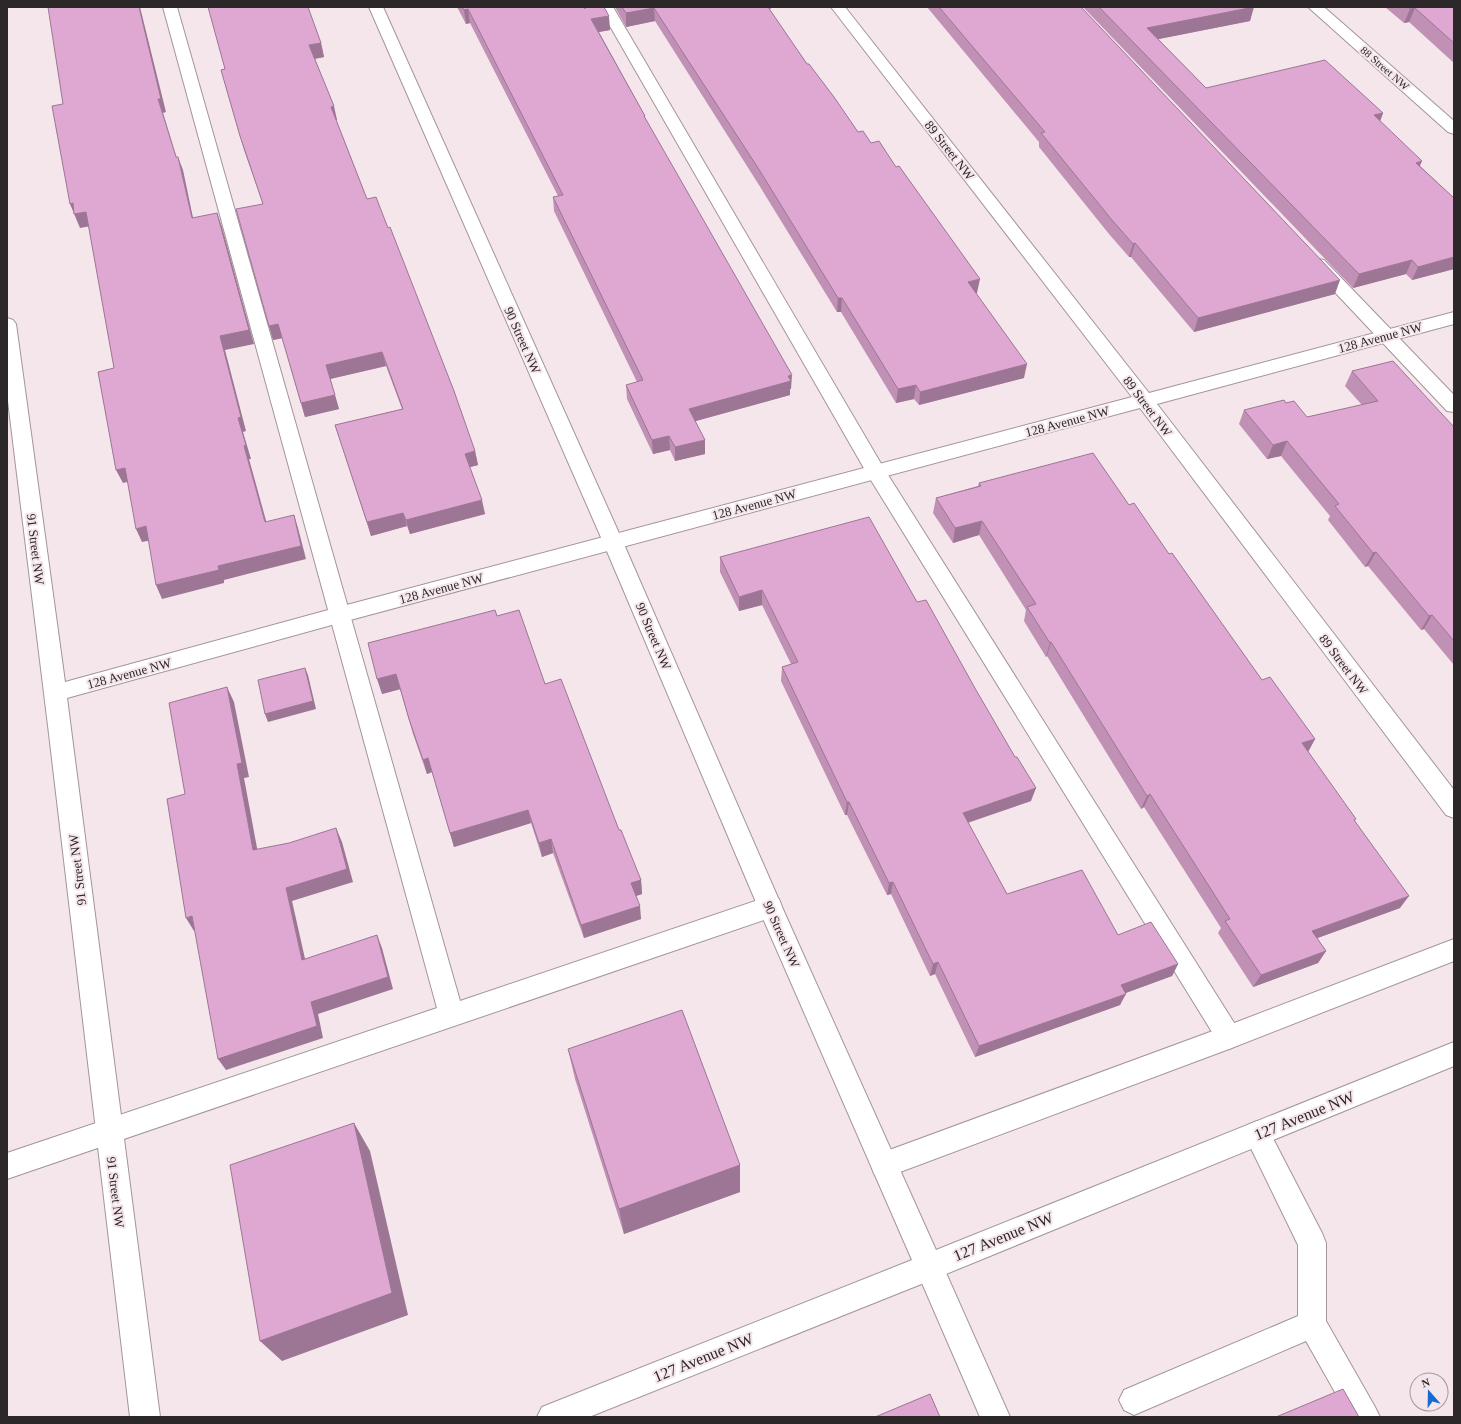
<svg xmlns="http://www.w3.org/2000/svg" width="1461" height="1424" font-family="Georgia,serif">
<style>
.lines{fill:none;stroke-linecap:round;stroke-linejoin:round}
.lane-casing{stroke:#a3959a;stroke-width:2}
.street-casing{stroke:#a3959a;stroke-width:2}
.secondary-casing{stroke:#a3959a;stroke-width:2}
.lane{fill:#fff;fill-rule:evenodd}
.street{fill:#fff;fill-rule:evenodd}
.secondary{fill:#fff;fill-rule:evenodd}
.wall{fill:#c090b5}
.shaded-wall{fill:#9c7694}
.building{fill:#dfa8d3;stroke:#9c7694}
.labels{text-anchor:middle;stroke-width:4;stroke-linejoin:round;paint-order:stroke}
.far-street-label{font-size:11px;fill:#2c2729;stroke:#f4e6eb}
.street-label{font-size:13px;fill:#2c2729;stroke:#f4e6eb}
.near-street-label{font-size:16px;fill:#2c2729;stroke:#f4e6eb}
</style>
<rect width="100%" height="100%" fill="#f4e6eb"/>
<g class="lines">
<!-- lane casing -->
<g class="lane-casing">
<path id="lane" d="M 163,7 L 177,7 L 460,1001 L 770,896 L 779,899 L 782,907 L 779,915 L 770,918 L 7,1179 L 7,1153 L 437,1008 Z
M 599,7 L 613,7 L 883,467 L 1238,1029 L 1242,1037 L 1238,1045 L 1229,1049 L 1220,1045 L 869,477 Z
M 1318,259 L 1324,260 L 1454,395 L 1454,412 L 1447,411 L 1312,268 L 1309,264 L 1312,260 Z
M 1257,1121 L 1266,1125 L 1322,1233 L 1326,1243 L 1326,1321 L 1375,1407 L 1380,1417 L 1349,1417 L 1306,1341 L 1134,1415 L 1124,1410 L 1119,1400 L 1124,1390 L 1298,1316 L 1298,1245 L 1244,1134 L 1248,1125 Z
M 929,1253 L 939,1257 L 1010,1417 L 980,1417 L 915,1267 L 919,1257 Z"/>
</g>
<!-- street casing -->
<g class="street-casing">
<path id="street" d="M 831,7 L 845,7 L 1149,393 L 1454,312 L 1454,324 L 1157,404 L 1454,790 L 1454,818 L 1446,815 L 1140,408 L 339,623 L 67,698 L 160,1417 L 130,1417 L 49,734 L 7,393 L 7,318 L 13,320 L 16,324 L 65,682 L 339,607 L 1132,397 Z
M 1308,7 L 1324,7 L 1454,121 L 1454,134 L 1448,132 Z
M 1454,939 L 1454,961 L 1229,1049 L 884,1178 L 874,1174 L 871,1165 L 874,1156 L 884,1152 L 1229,1025 Z"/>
</g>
<!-- secondary casing -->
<g class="secondary-casing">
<path id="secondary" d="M 369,7 L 383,7 L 623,542 L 782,907 L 936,1250 L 1454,1042 L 1454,1066 L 929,1281 L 589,1417 L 537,1417 L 542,1407 L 912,1260 L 758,907 L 603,542 Z"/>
</g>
<!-- lane -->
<use href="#lane" class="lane"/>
<!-- street -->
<use href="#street" class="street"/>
<!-- secondary -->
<use href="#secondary" class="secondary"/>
</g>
<!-- wall -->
<path class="wall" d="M 457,7 L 604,7 L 610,30 L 599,32 L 645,116 L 645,119 L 791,389 L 790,389 L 790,395 L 695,421 L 705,454 L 675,461 L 670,450 L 653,454 L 627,399 L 626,385 L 637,382 L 554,211 L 553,197 L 558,196 L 470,23 L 466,24 Z
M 615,7 L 771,7 L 771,9 L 769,9 L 807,64 L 858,132 L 977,293 L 976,294 L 1024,378 L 919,405 L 914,399 L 896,403 L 841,312 L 837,312 L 759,185 L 655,21 L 626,27 Z
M 927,7 L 1081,7 L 1335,294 L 1194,332 L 1131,257 L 1129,257 L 1109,234 L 1039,147 L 1039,142 Z
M 1083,7 L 1253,7 L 1250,21 L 1158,39 L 1206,88 L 1383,113 L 1380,121 L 1420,166 L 1454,198 L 1454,269 L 1412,280 L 1406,274 L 1353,288 Z
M 1385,7 L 1454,7 L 1454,63 L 1409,22 L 1404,23 Z
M 321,43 L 324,57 L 315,59 L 337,120 L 336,120 L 367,199 L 475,451 L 478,465 L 470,467 L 485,514 L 410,534 L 407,526 L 371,536 L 335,425 L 402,409 L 386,366 L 330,379 L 339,409 L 305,417 L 282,338 L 273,340 L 269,326 L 263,204 L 244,150 L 221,70 Z
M 1352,371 L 1454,427 L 1454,665 L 1424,629 L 1421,630 L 1368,566 L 1365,567 L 1328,520 L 1330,516 L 1281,456 L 1267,459 L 1239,424 L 1244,410 L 1286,403 L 1307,417 L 1362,405 L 1345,386 Z
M 979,483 L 1129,505 L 1169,554 L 1262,680 L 1315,739 L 1308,752 L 1355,821 L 1400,908 L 1317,938 L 1326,951 L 1318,963 L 1253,987 L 1218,933 L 1221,928 L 1144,807 L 1141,809 L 1047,656 L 1046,657 L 1024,621 L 1026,610 L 979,535 L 953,543 L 933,513 L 936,498 L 978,486 Z
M 720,557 L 917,602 L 1031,801 L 968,823 L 1007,894 L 1118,935 L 1178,964 L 1172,976 L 1125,993 L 1120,1005 L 975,1057 L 935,974 L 930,976 L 891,894 L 887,895 L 847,815 L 845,815 L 781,681 L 782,667 L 791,664 L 762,605 L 739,611 L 720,572 Z
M 497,616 L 545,684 L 619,830 L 641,880 L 642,894 L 636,896 L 641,919 L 584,938 L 553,853 L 542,857 L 531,823 L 454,847 L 432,772 L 427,774 L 413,734 L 400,689 L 382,694 Z
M 568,1049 L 740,1165 L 740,1192 L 624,1234 L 575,1079 Z"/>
<!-- shaded-wall -->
<path class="shaded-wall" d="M 139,7 L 140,7 L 166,112 L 163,113 L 181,171 L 158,99 Z
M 1254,7 L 1250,21 L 1144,42 L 1147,28 Z
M 654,8 L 655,21 L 626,27 L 626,13 Z
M 1415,8 L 1409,22 L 1404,23 L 1410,9 Z
M 468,9 L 470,23 L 466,24 L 464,10 Z
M 609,16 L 610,30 L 593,33 L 591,19 Z
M 321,43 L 324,57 L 313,59 L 309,45 Z
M 334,106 L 337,120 L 334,121 L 331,107 Z
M 1383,113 L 1378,127 L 1374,115 Z
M 178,157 L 183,170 L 196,232 L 192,218 Z
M 1422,161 L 1416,175 L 1416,163 Z
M 73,203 L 86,212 L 91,226 L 80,228 L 70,204 Z
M 217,213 L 222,227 L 254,344 L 225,350 L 246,431 L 243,432 L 251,459 L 249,459 L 270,535 L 265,522 L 244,446 L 220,336 Z
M 1135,243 L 1131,257 L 1129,257 L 1133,244 Z
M 1454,257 L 1454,269 L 1412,280 L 1418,267 Z
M 1412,260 L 1406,274 L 1353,288 L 1359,274 Z
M 980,279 L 977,293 L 965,296 L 968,282 Z
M 1340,280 L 1335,294 L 1194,332 L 1198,318 Z
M 838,298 L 842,298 L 841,312 L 837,312 Z
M 278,324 L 283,338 L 273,340 L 269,326 Z
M 382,352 L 386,366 L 330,379 L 326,365 Z
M 1027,364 L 1024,378 L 919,405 L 920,392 Z
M 792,375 L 791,389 L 790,389 L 790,395 L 689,423 L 689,409 Z
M 916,385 L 914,399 L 896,403 L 898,389 Z
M 335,395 L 339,409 L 305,417 L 301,403 Z
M 669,436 L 670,450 L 653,454 L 652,440 Z
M 705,440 L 705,454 L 675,461 L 675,447 Z
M 1287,441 L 1281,456 L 1267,459 L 1273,445 Z
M 475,451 L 478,465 L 467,468 L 465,454 Z
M 125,468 L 131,481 L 123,483 L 116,470 Z
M 482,500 L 485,514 L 410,534 L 406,520 Z
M 403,513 L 407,526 L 371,536 L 367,522 Z
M 294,515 L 298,528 L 306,559 L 224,580 L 224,583 L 162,599 L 156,585 L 218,566 Z
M 982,521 L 979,535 L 953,543 L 955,528 Z
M 146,526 L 152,540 L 142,542 L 136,529 Z
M 1376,552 L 1368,566 L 1365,567 L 1373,553 Z
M 762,590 L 762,605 L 739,611 L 739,597 Z
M 1432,615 L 1424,629 L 1421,630 L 1429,616 Z
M 1051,642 L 1047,656 L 1046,657 L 1050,643 Z
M 305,668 L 308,675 L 316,709 L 268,722 L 265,714 Z
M 396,674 L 401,689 L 382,694 L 377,679 Z
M 227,687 L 234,702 L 249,777 L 244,778 L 260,864 L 253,850 L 237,764 Z
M 1315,739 L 1308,752 L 1302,743 Z
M 428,758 L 432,772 L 427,774 L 423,760 Z
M 1036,788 L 1031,801 L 960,825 L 963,813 Z
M 1150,794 L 1144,807 L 1141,809 L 1147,796 Z
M 847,802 L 849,802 L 847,815 L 845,815 Z
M 528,810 L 531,823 L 454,847 L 450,833 Z
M 336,828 L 342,842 L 353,882 L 292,901 L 308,972 L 302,960 L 286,888 Z
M 551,839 L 553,853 L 542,857 L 539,843 Z
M 641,880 L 642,894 L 633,897 L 631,883 Z
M 893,882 L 891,894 L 887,895 L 889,883 Z
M 1409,896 L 1400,908 L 1304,943 L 1312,931 Z
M 640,906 L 641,919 L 584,938 L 581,925 Z
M 192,916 L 200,929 L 194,931 L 186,918 Z
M 377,935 L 382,948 L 393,989 L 318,1014 L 323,1038 L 226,1070 L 218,1059 L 311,1002 Z
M 1326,951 L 1318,963 L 1253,987 L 1261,975 Z
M 938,962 L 935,974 L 930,976 L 933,964 Z
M 1178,964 L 1172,976 L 1115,997 L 1121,985 Z
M 1126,994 L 1120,1005 L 975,1057 L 979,1046 Z
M 354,1123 L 370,1151 L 408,1315 L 282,1361 L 260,1341 Z
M 740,1165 L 740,1192 L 624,1234 L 619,1209 Z"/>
<!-- building -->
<path class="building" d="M 48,7 L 139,7 L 161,99 L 158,99 L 176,157 L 178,157 L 192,218 L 217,213 L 249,330 L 220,336 L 241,417 L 238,418 L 246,445 L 244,446 L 265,522 L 294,515 L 301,546 L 218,566 L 219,570 L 156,585 L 146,526 L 136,529 L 125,468 L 116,470 L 98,372 L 114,368 L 86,212 L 74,214 L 73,203 L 70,204 L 52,106 L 63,104 Z
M 208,7 L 308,7 L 321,43 L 309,45 L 334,106 L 331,107 L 367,199 L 376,197 L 388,228 L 390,227 L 454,391 L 475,451 L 465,454 L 482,500 L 406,520 L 403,513 L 367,522 L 335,425 L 403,409 L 382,352 L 326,365 L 335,395 L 301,403 L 278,324 L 269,326 L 236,209 L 263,204 L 240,136 L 221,70 L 225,69 Z
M 462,7 L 584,7 L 585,9 L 585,7 L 604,7 L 609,16 L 591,19 L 645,116 L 644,116 L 792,375 L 788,376 L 791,381 L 689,409 L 705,440 L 675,447 L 669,436 L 652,440 L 626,385 L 643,380 L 553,197 L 563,195 L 468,9 L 464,10 Z
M 622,7 L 768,7 L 807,64 L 809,64 L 834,97 L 858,132 L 863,131 L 871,143 L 879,141 L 896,167 L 899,166 L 980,279 L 968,282 L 1027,364 L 920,392 L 916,385 L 898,389 L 842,298 L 838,298 L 760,171 L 654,8 L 626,13 Z
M 939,7 L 1081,7 L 1340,280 L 1198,318 L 1135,243 L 1133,244 L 1112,220 L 1041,133 L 1045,132 Z
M 1099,7 L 1254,7 L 1147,28 L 1206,88 L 1325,60 L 1383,113 L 1374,115 L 1422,161 L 1416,163 L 1454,198 L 1454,257 L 1418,267 L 1412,260 L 1359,274 Z
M 1408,7 L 1454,7 L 1454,43 L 1415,8 L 1410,9 Z
M 1393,361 L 1454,427 L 1454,641 L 1432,615 L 1429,616 L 1376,552 L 1373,553 L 1335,506 L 1339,504 L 1287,441 L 1273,445 L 1244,410 L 1284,400 L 1286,403 L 1294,401 L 1307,417 L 1378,401 L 1352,371 Z
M 1093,453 L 1129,505 L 1134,503 L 1169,554 L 1172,553 L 1262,680 L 1270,677 L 1315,739 L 1302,743 L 1356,819 L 1354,820 L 1409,896 L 1312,931 L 1326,951 L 1261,975 L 1225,921 L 1230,919 L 1150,794 L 1147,796 L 1051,642 L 1050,643 L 1027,607 L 1036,604 L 982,521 L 955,528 L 936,498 L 981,486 L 979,483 Z
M 869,517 L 917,602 L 926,600 L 976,690 L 1015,757 L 1017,757 L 1036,788 L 963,813 L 1007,894 L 1082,870 L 1118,935 L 1151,922 L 1178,964 L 1121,985 L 1126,994 L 979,1046 L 938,962 L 933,964 L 893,882 L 889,883 L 849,802 L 847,802 L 782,667 L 798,662 L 762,590 L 739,597 L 720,557 Z
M 495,610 L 497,616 L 519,610 L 545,684 L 561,679 L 619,830 L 621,830 L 641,880 L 631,883 L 640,906 L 581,925 L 551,839 L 539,843 L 528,810 L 450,833 L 428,758 L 423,760 L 409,719 L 396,674 L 377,679 L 368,643 Z
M 305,668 L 313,701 L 265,714 L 258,680 Z
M 227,687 L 242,763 L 237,764 L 253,850 L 289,843 L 336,828 L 347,869 L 286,888 L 302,960 L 377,935 L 388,977 L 311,1002 L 317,1026 L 218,1059 L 192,916 L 186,918 L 167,799 L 185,794 L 169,703 Z
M 682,1010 L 740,1165 L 619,1209 L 568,1049 Z
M 354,1123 L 392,1293 L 260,1341 L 230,1165 Z
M 1343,1389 L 1359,1417 L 1276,1417 Z
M 930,1394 L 940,1417 L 875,1417 Z"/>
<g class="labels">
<!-- far-street labels -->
<g class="far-street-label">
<text transform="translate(1385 68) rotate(41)" y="4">88 Street NW</text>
</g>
<!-- street labels -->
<g class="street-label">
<text transform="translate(950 150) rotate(52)" y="5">89 Street NW</text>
<text transform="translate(1380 337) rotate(-15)" y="5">128 Avenue NW</text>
<text transform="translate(523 340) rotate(66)" y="5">90 Street NW</text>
<text transform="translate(1148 406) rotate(53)" y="5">89 Street NW</text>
<text transform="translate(1067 421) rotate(-15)" y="5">128 Avenue NW</text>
<text transform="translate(754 504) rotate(-15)" y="5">128 Avenue NW</text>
<text transform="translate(36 549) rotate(83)" y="5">91 Street NW</text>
<text transform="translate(441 588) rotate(-15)" y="5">128 Avenue NW</text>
<text transform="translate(654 636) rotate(67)" y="5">90 Street NW</text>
<text transform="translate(1344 664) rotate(53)" y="5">89 Street NW</text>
<text transform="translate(129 673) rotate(-15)" y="5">128 Avenue NW</text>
<text transform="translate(77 870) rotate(-97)" y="5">91 Street NW</text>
<text transform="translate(782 934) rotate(66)" y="5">90 Street NW</text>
<text transform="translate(116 1192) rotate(83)" y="5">91 Street NW</text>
</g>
<!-- near-street labels -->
<g class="near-street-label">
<text transform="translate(1304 1115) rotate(-22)" y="6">127 Avenue NW</text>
<text transform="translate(1003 1236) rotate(-22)" y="6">127 Avenue NW</text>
<text transform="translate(703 1357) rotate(-22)" y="6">127 Avenue NW</text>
</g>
</g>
<!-- border -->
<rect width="1461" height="1424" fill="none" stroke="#2c2729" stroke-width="16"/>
<!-- north arrow -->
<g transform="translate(1429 1392) rotate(340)"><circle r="19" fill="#f4e6eb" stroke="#a49a9d"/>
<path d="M0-3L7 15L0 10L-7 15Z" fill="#156ad4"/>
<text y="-6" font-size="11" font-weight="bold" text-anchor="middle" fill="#2c2729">N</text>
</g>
</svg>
